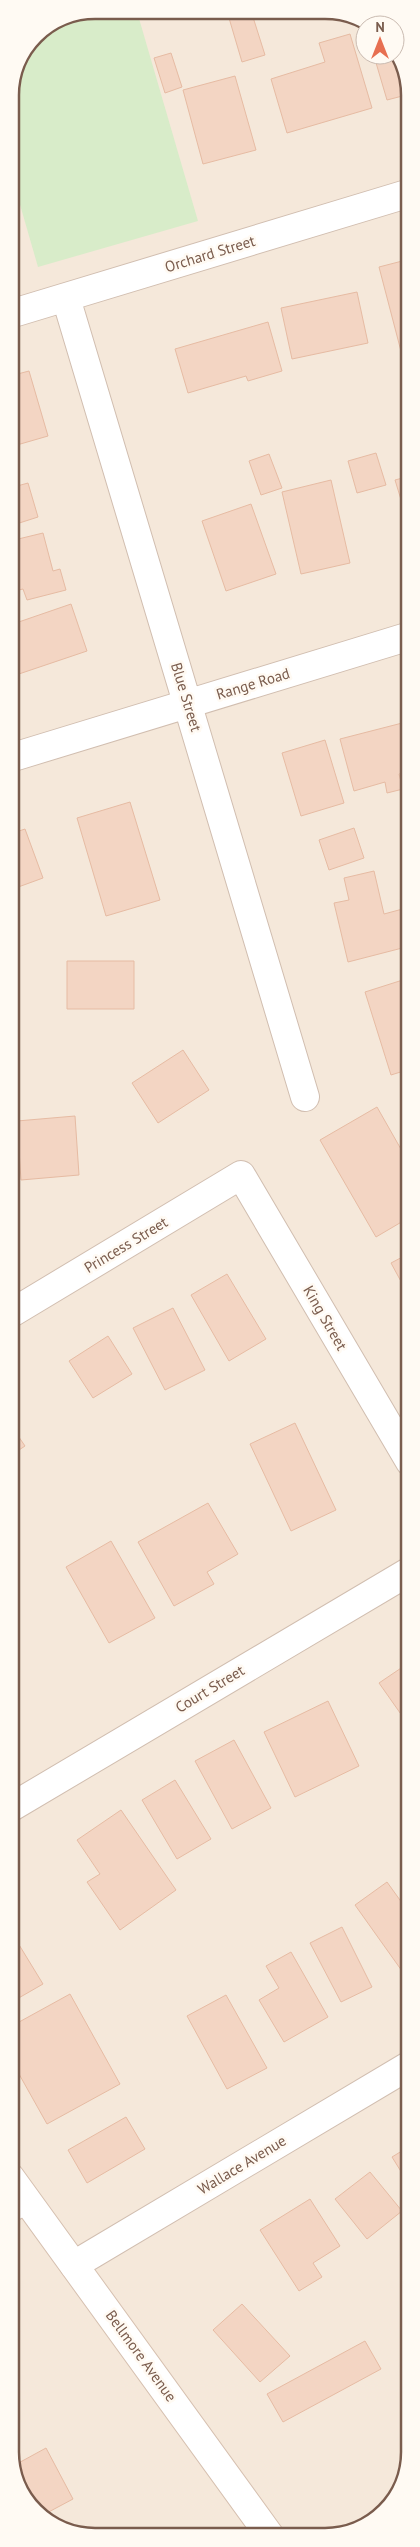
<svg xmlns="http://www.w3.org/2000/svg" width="420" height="2547" font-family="'PT Sans',sans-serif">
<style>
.residential{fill:#f5e8da}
.green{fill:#d8ecc9}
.building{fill:#f3d5c3;stroke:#e6bba3}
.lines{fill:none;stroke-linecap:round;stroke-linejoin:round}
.minor-casing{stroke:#d1beb0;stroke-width:30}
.secondary-casing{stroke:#d6c0b0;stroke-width:30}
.minor{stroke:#fff;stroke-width:28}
.secondary{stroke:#fff;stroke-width:28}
.labels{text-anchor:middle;stroke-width:5;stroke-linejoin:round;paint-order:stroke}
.street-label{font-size:15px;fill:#7a5c4d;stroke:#fffaf3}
.rim{fill:none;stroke:#7a5c4d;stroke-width:2.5}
</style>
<rect width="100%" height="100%" fill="#fdf6ec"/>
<!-- residential -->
<path class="residential" d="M 347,13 L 366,25 L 365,55 L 395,54 L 410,89 L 410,2452 L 404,2484 L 385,2512 L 331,2537 L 73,2534 L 31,2508 L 10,2458 L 10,90 L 35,35 L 63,16 Z"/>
<!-- green -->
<path class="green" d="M 138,15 L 198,221 L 38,267 L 10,170 L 10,90 L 35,35 L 63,16 Z"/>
<!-- building -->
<path class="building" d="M 245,14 L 252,14 L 265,55 L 242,62 L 229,18 Z
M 350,34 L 372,108 L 287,133 L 271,79 L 325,62 L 319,43 Z
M 171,53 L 182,87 L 165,93 L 154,58 Z
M 395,54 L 410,94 L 387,100 L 374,56 Z
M 235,76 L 256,150 L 203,164 L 183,90 Z
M 410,259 L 410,353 L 402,355 L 379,267 Z
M 357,292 L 368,343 L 292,359 L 281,308 Z
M 268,322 L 282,371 L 248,381 L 246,376 L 188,393 L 175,349 Z
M 29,371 L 48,436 L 10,447 L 10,376 Z
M 376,453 L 386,485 L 357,493 L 348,461 Z
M 269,454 L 282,488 L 261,495 L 249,461 Z
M 410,476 L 410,529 L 395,480 Z
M 331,480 L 350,563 L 301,574 L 282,492 Z
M 28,483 L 38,517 L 10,526 L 10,488 Z
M 251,504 L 276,574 L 226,591 L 202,521 Z
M 43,533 L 53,571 L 60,569 L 66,590 L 27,600 L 23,589 L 10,592 L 10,541 Z
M 71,604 L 87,651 L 10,677 L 10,625 Z
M 410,721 L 410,771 L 399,774 L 403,789 L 387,793 L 385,782 L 354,791 L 340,739 Z
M 325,740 L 344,803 L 301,816 L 282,753 Z
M 130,802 L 160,900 L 106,916 L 77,818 Z
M 354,828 L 364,858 L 329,870 L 319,840 Z
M 25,829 L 43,878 L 10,890 L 10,834 Z
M 374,871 L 384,914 L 410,907 L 410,946 L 348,962 L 334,903 L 349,900 L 344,878 Z
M 67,961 L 134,961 L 134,1009 L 67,1009 Z
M 409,978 L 410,1069 L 391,1075 L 365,992 Z
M 183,1050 L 209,1090 L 158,1123 L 132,1083 Z
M 377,1107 L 410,1165 L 410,1217 L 376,1237 L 320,1140 Z
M 75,1116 L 79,1175 L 21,1180 L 17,1121 Z
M 410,1253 L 410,1298 L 391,1263 Z
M 227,1274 L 266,1339 L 229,1361 L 191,1295 Z
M 173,1308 L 205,1370 L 165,1390 L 133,1328 Z
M 108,1336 L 132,1374 L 93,1398 L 69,1361 Z
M 295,1423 L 336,1510 L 291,1531 L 250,1444 Z
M 10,1424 L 25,1446 L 10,1456 Z
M 208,1503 L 238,1554 L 207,1572 L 214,1584 L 174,1606 L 138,1542 Z
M 111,1541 L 155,1618 L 109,1643 L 66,1567 Z
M 410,1662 L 410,1727 L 379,1683 Z
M 10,1687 L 17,1701 L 10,1704 Z
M 328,1701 L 359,1766 L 295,1797 L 264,1732 Z
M 234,1740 L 271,1808 L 232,1829 L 195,1761 Z
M 175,1780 L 211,1839 L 177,1859 L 142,1800 Z
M 121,1810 L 176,1890 L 120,1930 L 87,1882 L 100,1874 L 77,1840 Z
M 387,1882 L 410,1914 L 410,1965 L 402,1971 L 355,1905 Z
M 342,1927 L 372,1987 L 341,2002 L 310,1943 Z
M 10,1930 L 43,1984 L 10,2003 Z
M 291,1952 L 328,2017 L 284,2042 L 259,2000 L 279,1988 L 266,1966 Z
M 70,1994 L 120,2084 L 47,2124 L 10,2058 L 10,2027 Z
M 226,1995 L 267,2068 L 227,2089 L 187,2016 Z
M 126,2117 L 145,2149 L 87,2183 L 68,2150 Z
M 410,2146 L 410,2186 L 392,2157 Z
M 370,2172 L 402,2211 L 367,2239 L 335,2199 Z
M 310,2199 L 340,2246 L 313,2263 L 322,2277 L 299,2291 L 260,2230 Z
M 242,2304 L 290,2356 L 260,2382 L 213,2330 Z
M 365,2341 L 381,2369 L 283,2422 L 267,2394 Z
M 46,2448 L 73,2499 L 43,2515 L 31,2508 L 13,2466 Z"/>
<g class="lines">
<!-- minor casing -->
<g class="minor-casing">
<path id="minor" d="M 66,298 L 305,1097
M 10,314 L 410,193
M 10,758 L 410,636
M 10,1314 L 241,1175 L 410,1462
M 10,1808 L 410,1571
M 10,2208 L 26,2200
M 74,2265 L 410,2065"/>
</g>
<!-- secondary casing -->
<g class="secondary-casing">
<path id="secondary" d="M 10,2177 L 270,2536"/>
</g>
<!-- minor -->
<use href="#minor" class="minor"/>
<!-- secondary -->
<use href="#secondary" class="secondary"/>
</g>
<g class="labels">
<!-- street labels -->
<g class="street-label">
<text transform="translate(210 254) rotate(-17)" y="5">Orchard Street</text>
<text transform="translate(253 684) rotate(-17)" y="5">Range Road</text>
<text transform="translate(186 697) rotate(73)" y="5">Blue Street</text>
<text transform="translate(126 1245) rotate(-31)" y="5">Princess Street</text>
<text transform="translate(325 1318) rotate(60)" y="5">King Street</text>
<text transform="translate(210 1689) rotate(-31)" y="5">Court Street</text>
<text transform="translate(242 2165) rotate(-31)" y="5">Wallace Avenue</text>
<text transform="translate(141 2356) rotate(54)" y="5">Bellmore Avenue</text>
</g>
</g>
<!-- crop -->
<path d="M0 0H420V2547H0ZM95 19H325A76 76 0 0 1 401 95V2452A76 76 0 0 1 325 2528H95A76 76 0 0 1 19 2452V95A76 76 0 0 1 95 19Z" fill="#fffaf3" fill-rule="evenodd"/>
<path class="rim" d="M95 19H325A76 76 0 0 1 401 95V2452A76 76 0 0 1 325 2528H95A76 76 0 0 1 19 2452V95A76 76 0 0 1 95 19Z"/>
<!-- north arrow -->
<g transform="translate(380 40)"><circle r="24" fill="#fffaf3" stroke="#cabbb1"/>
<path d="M0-4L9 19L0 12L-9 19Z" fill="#e76f51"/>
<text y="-8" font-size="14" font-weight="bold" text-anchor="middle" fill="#7a5c4d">N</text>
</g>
</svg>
